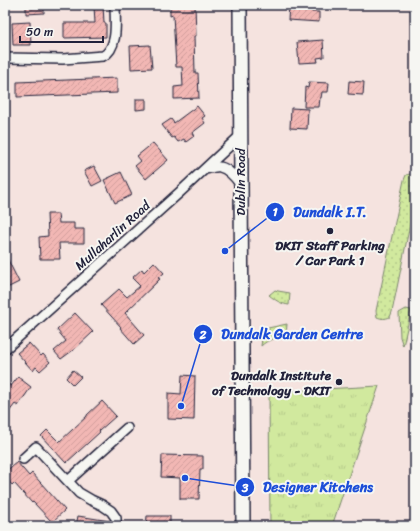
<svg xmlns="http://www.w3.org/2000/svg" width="420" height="531" font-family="Sriracha,sans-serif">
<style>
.grass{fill:url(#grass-dots);stroke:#7a866c}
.park{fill:url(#park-tufts);stroke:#7a866c}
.building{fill:url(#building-hatch);stroke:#22223b}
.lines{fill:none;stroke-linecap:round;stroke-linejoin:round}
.minor-casing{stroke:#22223b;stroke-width:12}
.secondary-casing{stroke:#22223b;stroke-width:16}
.minor{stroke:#f6f6f2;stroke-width:9}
.secondary{stroke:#f6f6f2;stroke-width:13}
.poi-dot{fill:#22223b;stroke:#f6f6f2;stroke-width:1.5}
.labels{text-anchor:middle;stroke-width:4;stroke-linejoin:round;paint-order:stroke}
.street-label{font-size:13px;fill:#22223b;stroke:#f6f6f2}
.poi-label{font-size:13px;font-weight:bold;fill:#22223b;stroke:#f6f6f2}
.leader{fill:none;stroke:#1d4ed8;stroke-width:1.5}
.callout-dot{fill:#1d4ed8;stroke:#f6f6f2;stroke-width:1.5}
.mark-label{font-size:12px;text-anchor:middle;font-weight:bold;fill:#fff}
.callout-label{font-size:14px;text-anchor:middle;font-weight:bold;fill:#1d4ed8;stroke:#f6f6f2;stroke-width:4;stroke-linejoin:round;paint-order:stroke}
</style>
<defs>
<pattern id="grass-dots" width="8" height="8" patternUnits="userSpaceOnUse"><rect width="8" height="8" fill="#d1e99e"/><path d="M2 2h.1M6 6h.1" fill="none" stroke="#b3c889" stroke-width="1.8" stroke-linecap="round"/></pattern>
<pattern id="park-tufts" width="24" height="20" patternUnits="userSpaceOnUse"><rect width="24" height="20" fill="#d1e99e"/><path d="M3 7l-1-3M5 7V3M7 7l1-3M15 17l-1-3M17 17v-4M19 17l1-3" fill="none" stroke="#b3c889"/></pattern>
<pattern id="building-hatch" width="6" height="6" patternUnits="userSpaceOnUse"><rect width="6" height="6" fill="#f2b7b4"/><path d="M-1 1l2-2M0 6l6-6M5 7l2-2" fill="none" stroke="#cf9d9c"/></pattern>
</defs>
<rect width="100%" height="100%" fill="#f5e3df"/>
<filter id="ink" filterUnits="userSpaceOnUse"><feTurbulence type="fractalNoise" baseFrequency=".025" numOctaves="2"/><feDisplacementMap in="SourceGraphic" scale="8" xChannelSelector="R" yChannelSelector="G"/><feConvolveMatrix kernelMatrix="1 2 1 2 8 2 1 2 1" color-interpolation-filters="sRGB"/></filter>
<g filter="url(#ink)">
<!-- grass -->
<path class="grass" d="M 410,174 L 415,175 L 415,200 L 392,312 L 390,317 C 385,319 382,319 377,317 L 376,311 L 404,180 L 406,175 Z
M 275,290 L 278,291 L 290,293 L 289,305 C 281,304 275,300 269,295 Z
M 406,309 L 411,310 L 403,346 L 400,337 L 399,313 Z
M 287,324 L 286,336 C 277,338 268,339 261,346 L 262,339 L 270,332 L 268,328 Z"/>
<!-- park -->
<path class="park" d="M 379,386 L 332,526 L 270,526 L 269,392 Z"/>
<!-- building -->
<path class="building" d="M 26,5 L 44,5 L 44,13 L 26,14 Z
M 103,5 L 104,23 L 106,23 L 106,37 L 64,38 L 64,23 L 95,23 L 94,6 Z
M 170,5 L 195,5 L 196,36 L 194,36 L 195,73 L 198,73 L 199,98 L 174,99 L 174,87 L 183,86 L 182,67 L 176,67 L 173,15 L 170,16 Z
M 289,5 L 305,5 L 305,10 L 312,10 L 312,12 L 319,12 L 319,22 L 288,20 Z
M 30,22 L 31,45 L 13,45 L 12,23 Z
M 323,40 L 324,57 L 317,58 L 318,62 L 299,63 L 297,42 Z
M 150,45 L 152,68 L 131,69 L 130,46 Z
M 117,78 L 117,93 L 17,97 L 17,82 Z
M 349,81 L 364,82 L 363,95 L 348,94 Z
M 309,82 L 329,83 L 328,92 L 322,92 L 321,98 L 320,98 L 319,107 L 304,107 L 305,87 L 308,88 Z
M 136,99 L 146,99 L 146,109 L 136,110 Z
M 197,106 L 205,116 L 202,118 L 205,123 L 192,133 L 194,136 L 186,142 L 184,139 L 178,142 L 174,137 L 172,138 L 162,125 L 171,119 L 174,123 Z
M 291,108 L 308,109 L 307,129 L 290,128 Z
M 153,143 L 168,160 L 146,179 L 135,166 L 141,161 L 137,156 Z
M 94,166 L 102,181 L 92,186 L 84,171 Z
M 121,172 L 132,195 L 115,203 L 104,180 Z
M 47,214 L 58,214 L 59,223 L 74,223 L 74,229 L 84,229 L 84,243 L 59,243 L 60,259 L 40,259 L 39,237 L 48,236 Z
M 5,254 L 19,282 L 5,289 Z
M 154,262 L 164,273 L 158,278 L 160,279 L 125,313 L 144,335 L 134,344 L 120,328 L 121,327 L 101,305 L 119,289 L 127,297 L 140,286 L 132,278 L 142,269 L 144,272 Z
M 75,313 L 93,332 L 76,348 L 61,359 L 54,351 L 66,341 L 57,330 Z
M 29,343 L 41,356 L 43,354 L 50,362 L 40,371 L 36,367 L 33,371 L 17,353 Z
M 73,370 L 81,377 L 73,385 L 66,378 Z
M 182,375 L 195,376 L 194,420 L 168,419 L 168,393 L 181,394 Z
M 18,377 L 31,387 L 18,406 L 15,404 L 5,417 L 5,382 L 11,386 Z
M 102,401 L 116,416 L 99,431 L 100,432 L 66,463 L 41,436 L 47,430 L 59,442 L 87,416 L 87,415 Z
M 162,455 L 203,456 L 203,469 L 200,469 L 199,499 L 180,499 L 180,478 L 161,477 Z
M 17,462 L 29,476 L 32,473 L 65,510 L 52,522 L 33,502 L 32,503 L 14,483 L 12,485 L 5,477 L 5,472 Z
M 78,516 L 110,521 L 110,526 L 76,526 Z
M 147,516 L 170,516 L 170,526 L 146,526 Z"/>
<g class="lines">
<!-- minor casing -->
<g class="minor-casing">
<path id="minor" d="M 5,58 L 63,59 L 103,56 C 119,48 115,20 115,5
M 206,169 C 210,168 216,166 220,167 C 229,169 235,177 240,184
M 5,349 L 180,192 L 240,136
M 23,459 L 36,447 L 79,493 L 91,500 L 102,505 L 111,511 L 116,518 L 116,526
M 68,481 L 127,428"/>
</g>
<!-- secondary casing -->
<g class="secondary-casing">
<path id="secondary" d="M 240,5 L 243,526"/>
</g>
<!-- minor -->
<use href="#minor" class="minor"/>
<!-- secondary -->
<use href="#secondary" class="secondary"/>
</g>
</g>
<!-- markers -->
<g class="poi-dot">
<circle cx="330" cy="231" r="4"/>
<circle cx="339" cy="382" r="4"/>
</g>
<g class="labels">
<!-- street labels -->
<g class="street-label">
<text transform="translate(240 182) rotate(-90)" y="5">Dublin Road</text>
<text transform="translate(112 235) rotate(-42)" y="5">Mullaharlin Road</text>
</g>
<!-- poi labels -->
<g class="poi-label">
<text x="330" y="250">DKIT Staff Parking<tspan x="330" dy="15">/ Car Park 1</tspan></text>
<text x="331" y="380" text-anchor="end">Dundalk Institute<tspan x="331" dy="15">of Technology - DKIT</tspan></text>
</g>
</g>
<!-- callouts -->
<path class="leader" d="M225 251L275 212M181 406L203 334M185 478L245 487"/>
<g class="callout-dot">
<circle cx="225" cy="251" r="4"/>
<circle cx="181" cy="406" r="4"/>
<circle cx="185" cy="478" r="4"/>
<circle cx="275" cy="212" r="10"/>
<circle cx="203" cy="334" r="10"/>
<circle cx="245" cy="487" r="10"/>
</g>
<g class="mark-label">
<text x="275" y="216">1</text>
<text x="203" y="339">2</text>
<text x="245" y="492">3</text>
</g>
<g class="callout-label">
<text x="330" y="217">Dundalk I.T.</text>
<text x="292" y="339">Dundalk Garden Centre</text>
<text x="318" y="492">Designer Kitchens</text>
</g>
<!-- margin -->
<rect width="420" height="531" fill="none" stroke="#f6f6f2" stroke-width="20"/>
<rect x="10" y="10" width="400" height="511" fill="none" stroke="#22223b" stroke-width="1.5" filter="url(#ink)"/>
<!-- scale -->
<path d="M20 36v6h83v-6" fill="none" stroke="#22223b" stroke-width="2"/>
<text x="26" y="36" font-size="12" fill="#22223b" stroke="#f6f6f2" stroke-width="3" paint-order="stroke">50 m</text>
</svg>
